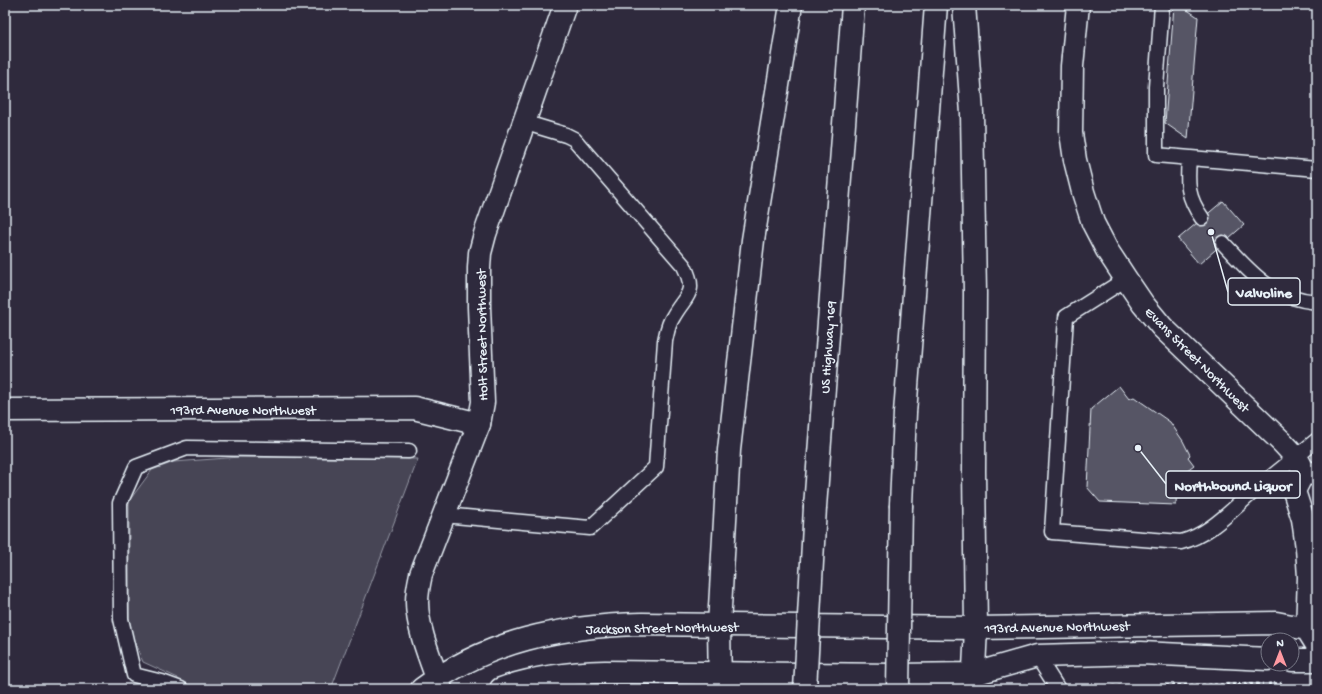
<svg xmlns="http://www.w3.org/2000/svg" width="1322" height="694" font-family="'Gochi Hand',sans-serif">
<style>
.green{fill:#464455;stroke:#979aa6}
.building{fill:#575565;stroke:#e8f1f8}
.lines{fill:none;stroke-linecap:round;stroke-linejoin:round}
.lane-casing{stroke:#e8f1f8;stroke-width:17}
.street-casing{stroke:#e8f1f8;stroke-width:25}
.secondary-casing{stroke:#e8f1f8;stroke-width:25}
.highway-casing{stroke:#e8f1f8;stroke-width:25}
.path{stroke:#e8f1f8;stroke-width:2.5;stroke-dasharray:3 3;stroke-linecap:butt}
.lane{stroke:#2f2a3d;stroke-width:14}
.street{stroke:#2f2a3d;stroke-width:22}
.secondary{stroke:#2f2a3d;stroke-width:22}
.highway{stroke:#2f2a3d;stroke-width:22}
.highway-bridge-casing{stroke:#e8f1f8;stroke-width:25;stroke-linecap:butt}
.highway-bridge{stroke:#2f2a3d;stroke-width:22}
.labels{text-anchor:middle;stroke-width:3;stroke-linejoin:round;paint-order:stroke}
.street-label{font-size:14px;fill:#e8f1f8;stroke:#2f2a3d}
.leader{fill:none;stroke:#e8f1f8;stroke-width:1.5}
.callout-dot{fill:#e8f1f8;stroke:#2f2a3d;stroke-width:1.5}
.callout{fill:#2f2a3d;stroke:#e8f1f8;stroke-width:1.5}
.callout-label{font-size:15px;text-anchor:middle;font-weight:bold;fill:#e8f1f8}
</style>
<rect width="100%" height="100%" fill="#2f2a3d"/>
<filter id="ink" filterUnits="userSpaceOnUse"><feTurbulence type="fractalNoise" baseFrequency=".025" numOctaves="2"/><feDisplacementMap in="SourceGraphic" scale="8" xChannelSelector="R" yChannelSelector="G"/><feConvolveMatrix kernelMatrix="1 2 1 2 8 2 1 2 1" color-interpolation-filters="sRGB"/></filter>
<g filter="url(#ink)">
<!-- green -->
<path class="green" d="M 240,457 L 418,459 L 331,689 L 175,689 L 178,678 L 143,662 L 129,629 L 129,501 L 152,470 L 174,462 Z"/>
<!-- building -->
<path class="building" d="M 1174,5 L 1180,5 L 1198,17 L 1188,139 L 1165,123 Z
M 1223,201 L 1244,225 L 1199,264 L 1178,239 Z
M 1119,386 L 1129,399 L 1134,397 L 1170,422 L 1183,441 L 1190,455 L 1188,457 L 1194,465 L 1177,478 L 1176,505 L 1100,502 L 1087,487 L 1091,409 Z"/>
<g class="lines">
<!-- lane casing -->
<g class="lane-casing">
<path id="lane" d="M 1162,5 L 1156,87 L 1156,155 L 1317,169
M 1189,158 C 1187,184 1187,197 1202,218
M 1223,243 C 1252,274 1271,298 1317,302
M 1126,279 L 1066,317 L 1052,532 L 1181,542 C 1210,535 1232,509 1254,491 C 1275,474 1296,457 1317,440
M 443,515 L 590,528 L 656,467 L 665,341 C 667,332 668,324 673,317 C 685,295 698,294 684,266 L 574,139 L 566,135 L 523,122
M 1037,656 L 1058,689
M 162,682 L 134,675 L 121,619 L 120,503 L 136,467 L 187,448 L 409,451
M 160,689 L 162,682 L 181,689"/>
</g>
<!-- street casing -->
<g class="street-casing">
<path id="street" d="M 5,410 L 414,408 L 479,424"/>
</g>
<!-- secondary casing -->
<g class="secondary-casing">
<path id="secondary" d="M 1078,5 L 1072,66 L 1071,133 L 1075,160 L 1083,192 L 1093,223 L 1107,250 L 1126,279 L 1143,304 L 1162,327 L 1283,443 L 1296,457 L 1304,471 L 1317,475
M 1304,471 L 1294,491 L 1303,519 L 1307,548 L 1309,577 L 1307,629 L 1317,645
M 1292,660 L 1317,660
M 422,689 C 488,640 561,626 642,624 L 976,628 L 1276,623 L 1307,629 L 1317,629
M 441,689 C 432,663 417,629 417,602 C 417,592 419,583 421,574 L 479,424 L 483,402 L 479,307 L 479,268 L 480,253 L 485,234 L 565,5
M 501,689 C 534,677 570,673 605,672 L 896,675 L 974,674 L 1037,656 L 1141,653 L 1268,659"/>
</g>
<!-- highway casing -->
<g class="highway-casing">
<path id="highway" d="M 964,5 L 972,113 L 975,293 L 974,471 L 976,628 L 973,689
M 901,505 L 905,413 L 936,5
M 815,507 L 853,5
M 720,689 L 719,625 L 729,450 L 753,240 L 791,5"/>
</g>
<!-- path -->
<path class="path" d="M 1268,684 L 1282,683
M 1076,687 L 1263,684
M 1014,688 L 1035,688"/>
<!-- lane -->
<use href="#lane" class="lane"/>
<!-- street -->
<use href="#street" class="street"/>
<!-- secondary -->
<use href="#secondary" class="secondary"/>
<!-- highway -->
<use href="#highway" class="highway"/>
<!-- highway-bridge casing -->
<g class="highway-bridge-casing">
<path id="highway-bridge" d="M 805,689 L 815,507
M 898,689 L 901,505"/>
</g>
<!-- highway-bridge -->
<use href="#highway-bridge" class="highway-bridge"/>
</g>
</g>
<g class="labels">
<!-- street labels -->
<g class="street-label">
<text transform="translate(481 335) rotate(-91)" y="5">Holt Street Northwest</text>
<text transform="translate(827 347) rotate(-86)" y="5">US Highway 169</text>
<text transform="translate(1198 359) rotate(45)" y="5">Evans Street Northwest</text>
<text x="243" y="414">193rd Avenue Northwest</text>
<text transform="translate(1057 626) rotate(-1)" y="5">193rd Avenue Northwest</text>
<text transform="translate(662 627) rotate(-1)" y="5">Jackson Street Northwest</text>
</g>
</g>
<!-- callouts -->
<path class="leader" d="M1211 232L1228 292M1138 448L1166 484"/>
<g class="callout-dot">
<circle cx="1211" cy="232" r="4"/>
<circle cx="1138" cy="448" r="4"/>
</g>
<g class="callout">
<rect x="1228" y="278" width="72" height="27" rx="4"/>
<rect x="1166" y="471" width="134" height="27" rx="4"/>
</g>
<g class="callout-label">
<text x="1264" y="297">Valvoline</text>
<text x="1233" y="490">Northbound Liquor</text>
</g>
<!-- margin -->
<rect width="1322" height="694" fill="none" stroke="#2f2a3d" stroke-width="20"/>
<rect x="10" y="10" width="1302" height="674" fill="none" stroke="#e8f1f8" stroke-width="1.5" filter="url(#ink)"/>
<!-- north arrow -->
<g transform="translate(1280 652)"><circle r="19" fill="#2f2a3d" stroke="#797a88"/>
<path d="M0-3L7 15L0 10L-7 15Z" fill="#ff9aa2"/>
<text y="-6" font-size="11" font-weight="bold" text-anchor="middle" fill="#e8f1f8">N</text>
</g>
</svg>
